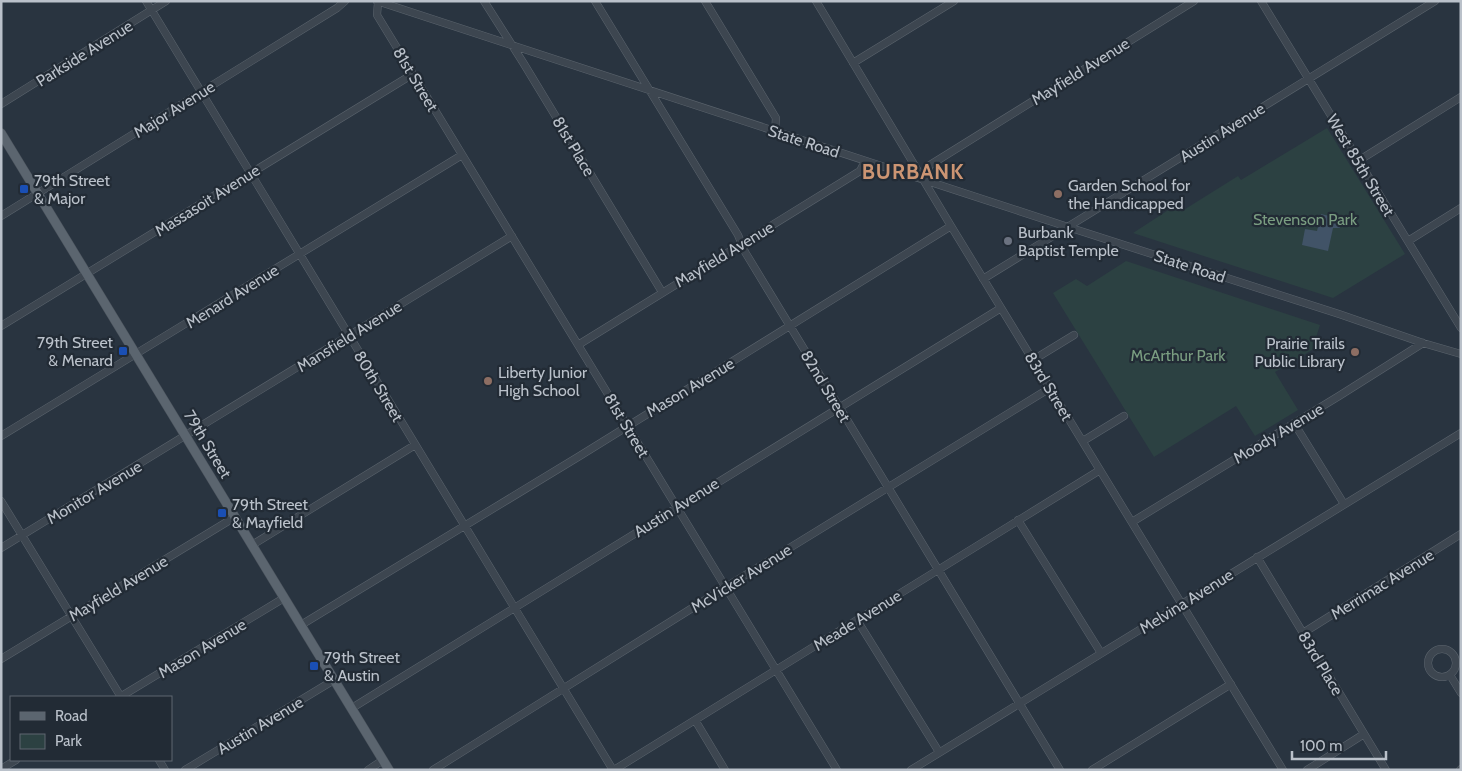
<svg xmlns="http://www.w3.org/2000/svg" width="1462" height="771" font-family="Cabin,sans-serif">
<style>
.green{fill:#2c4142}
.water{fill:#415367}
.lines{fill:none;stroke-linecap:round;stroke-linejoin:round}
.minor-casing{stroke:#5b646d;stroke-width:8}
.major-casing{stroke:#474f59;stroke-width:10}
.minor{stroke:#3d4650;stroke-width:7}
.major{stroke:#5b656f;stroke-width:9}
.transit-dot{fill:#1a4fb4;stroke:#222b35;stroke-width:2}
.education-dot{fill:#8d6e63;stroke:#222b35;stroke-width:2}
.worship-dot{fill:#6b7280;stroke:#222b35;stroke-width:2}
.labels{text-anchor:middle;stroke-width:4.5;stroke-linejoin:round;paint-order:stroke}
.street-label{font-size:16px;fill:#bac1ca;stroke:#222b35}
.poi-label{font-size:16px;fill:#bac1ca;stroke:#222b35;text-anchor:start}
.park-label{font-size:16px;fill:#7a9d81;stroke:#222b35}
.district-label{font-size:21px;font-weight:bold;letter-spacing:1px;fill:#cc9573;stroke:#222b35}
</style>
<rect width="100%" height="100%" fill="#293440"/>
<!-- green -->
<path class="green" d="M 1327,128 L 1405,254 L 1333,298 L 1133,233 L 1173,207 L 1176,211 L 1182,211 L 1238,176 L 1241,180 Z
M 1126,261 L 1320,325 L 1312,350 L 1275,372 L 1298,410 L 1255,436 L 1236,406 L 1154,457 L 1053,293 L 1076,279 L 1087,286 Z"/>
<!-- water -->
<path class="water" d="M 1321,214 L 1342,219 L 1340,228 L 1333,228 L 1328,251 L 1302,245 L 1305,229 L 1317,231 Z"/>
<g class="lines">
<!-- minor casing -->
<g class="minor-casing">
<path id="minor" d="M 146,1 L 613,770
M 377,1 L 1068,227 L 1339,314 L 1423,343 L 1461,354
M 484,1 L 524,64 L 662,292
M 595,1 L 738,235 L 745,252 L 1060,770
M 705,1 L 776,118 L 775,132
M 816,1 L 951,226 L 1283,770
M 1261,1 L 1461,328
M 378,2 L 377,15 L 837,770
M 853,63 L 954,1
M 1,104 L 166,1
M 1358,161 L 1461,97
M 924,180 L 930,165 L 1194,1
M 1,216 L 337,8 L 345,1
M 1408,241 L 1461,208
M 983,279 L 1435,1
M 1,326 L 413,74
M 578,345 L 860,171 L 865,161
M 1033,360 L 1074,335
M 1294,423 L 1344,504
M 1,436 L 462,155
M 1083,441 L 1124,416
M 1,501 L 121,697
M 1018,520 L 1101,653
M 1132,522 L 1339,396 L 1423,343
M 252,545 L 415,445
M 1,548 L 512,236
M 1257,557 L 1386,770
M 857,620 L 939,752
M 301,625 L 578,457 L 951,226
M 1303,633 L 1461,534
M1428 663a14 14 0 1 1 28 0a14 14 0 1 1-28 0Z
M 1,659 L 235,517
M 1450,675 L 1461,693
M 120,697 L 284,598
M 352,708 L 1001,308
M 695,720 L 725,770
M 159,760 L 165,770
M 1,769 L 16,760
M 185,770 L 334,680
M 368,770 L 383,760
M 433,770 L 726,587 L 1050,388
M 614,770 L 1100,470
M 911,770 L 1461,433
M 1092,770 L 1231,684
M 1307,770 L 1364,734
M 1460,770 L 1461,769"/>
</g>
<!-- major casing -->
<g class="major-casing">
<path id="major" d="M 1,133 L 389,770"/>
</g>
<!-- minor -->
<use href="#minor" class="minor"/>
<!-- major -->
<use href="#major" class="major"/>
</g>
<!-- markers -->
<g class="transit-dot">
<rect x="19" y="184" width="10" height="10" rx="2.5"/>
<rect x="118" y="346" width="10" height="10" rx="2.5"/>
<rect x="217" y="508" width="10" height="10" rx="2.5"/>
<rect x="309" y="661" width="10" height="10" rx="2.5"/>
</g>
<g class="education-dot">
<circle cx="1058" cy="194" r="5"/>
<circle cx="1355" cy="352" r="5"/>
<circle cx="488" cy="381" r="5"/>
</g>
<circle class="worship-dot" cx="1008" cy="241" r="5"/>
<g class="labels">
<!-- street labels -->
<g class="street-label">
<text transform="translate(84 53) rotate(-32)" y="6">Parkside Avenue</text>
<text transform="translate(1080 71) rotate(-32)" y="6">Mayfield Avenue</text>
<text transform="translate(416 79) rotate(59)" y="6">81st Street</text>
<text transform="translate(174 109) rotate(-32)" y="6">Major Avenue</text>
<text transform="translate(1222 132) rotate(-32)" y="6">Austin Avenue</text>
<text transform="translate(804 141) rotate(18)" y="6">State Road</text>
<text transform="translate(574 146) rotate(59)" y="6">81st Place</text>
<text transform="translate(1361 165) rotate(59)" y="6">West 85th Street</text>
<text transform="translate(207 200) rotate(-32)" y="6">Massasoit Avenue</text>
<text transform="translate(724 254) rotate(-31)" y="6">Mayfield Avenue</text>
<text transform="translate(1190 266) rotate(18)" y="6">State Road</text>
<text transform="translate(232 296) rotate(-32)" y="6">Menard Avenue</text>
<text transform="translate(349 336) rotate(-32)" y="6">Mansfield Avenue</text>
<text transform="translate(379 386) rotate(59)" y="6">80th Street</text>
<text transform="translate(826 386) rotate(59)" y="6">82nd Street</text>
<text transform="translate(1049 386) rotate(59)" y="6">83rd Street</text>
<text transform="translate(690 387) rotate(-31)" y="6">Mason Avenue</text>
<text transform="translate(627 425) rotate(59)" y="6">81st Street</text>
<text transform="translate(1278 433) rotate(-31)" y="6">Moody Avenue</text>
<text transform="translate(208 444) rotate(59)" y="6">79th Street</text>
<text transform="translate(94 492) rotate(-31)" y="6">Monitor Avenue</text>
<text transform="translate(676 507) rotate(-32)" y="6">Austin Avenue</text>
<text transform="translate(741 578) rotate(-32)" y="6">McVicker Avenue</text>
<text transform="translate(1382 584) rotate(-32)" y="6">Merrimac Avenue</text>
<text transform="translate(118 588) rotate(-31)" y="6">Mayfield Avenue</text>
<text transform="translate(1186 601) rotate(-32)" y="6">Melvina Avenue</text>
<text transform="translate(857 620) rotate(-32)" y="6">Meade Avenue</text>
<text transform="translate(202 648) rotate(-31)" y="6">Mason Avenue</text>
<text transform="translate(1321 663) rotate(59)" y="6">83rd Place</text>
<text transform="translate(260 725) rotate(-31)" y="6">Austin Avenue</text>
</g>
<!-- poi labels -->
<g class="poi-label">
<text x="34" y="186">79th Street<tspan x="34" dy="18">&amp; Major</tspan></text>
<text x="1068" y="191">Garden School for<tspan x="1068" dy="18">the Handicapped</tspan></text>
<text x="1018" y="238">Burbank<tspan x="1018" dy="18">Baptist Temple</tspan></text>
<text x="113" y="348" text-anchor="end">79th Street<tspan x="113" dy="18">&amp; Menard</tspan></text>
<text x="1345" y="349" text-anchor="end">Prairie Trails<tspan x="1345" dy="18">Public Library</tspan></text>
<text x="498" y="378">Liberty Junior<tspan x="498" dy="18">High School</tspan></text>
<text x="232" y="510">79th Street<tspan x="232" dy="18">&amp; Mayfield</tspan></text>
<text x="324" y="663">79th Street<tspan x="324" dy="18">&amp; Austin</tspan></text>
</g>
<!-- park labels -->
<g class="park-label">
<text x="1305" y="225">Stevenson Park</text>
<text x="1178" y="361">McArthur Park</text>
</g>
<!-- district labels -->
<g class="district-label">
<text x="913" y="179">BURBANK</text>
</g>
</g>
<!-- border -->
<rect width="1462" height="771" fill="none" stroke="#bac1ca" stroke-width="5"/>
<!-- legend -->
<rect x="10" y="696" width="162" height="65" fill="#222b35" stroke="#5f6771"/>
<rect x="20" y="712" width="25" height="8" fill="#5b656f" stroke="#5f6771"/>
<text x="55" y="721" font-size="15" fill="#bac1ca">Road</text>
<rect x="20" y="734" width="25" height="15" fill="#2c4142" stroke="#5f6771"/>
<text x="55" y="746" font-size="15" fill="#bac1ca">Park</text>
<!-- scale -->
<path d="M1292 751v8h94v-8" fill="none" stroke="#bac1ca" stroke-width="2.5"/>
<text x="1300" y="751" font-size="15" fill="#bac1ca" stroke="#222b35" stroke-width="4" paint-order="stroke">100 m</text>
</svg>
